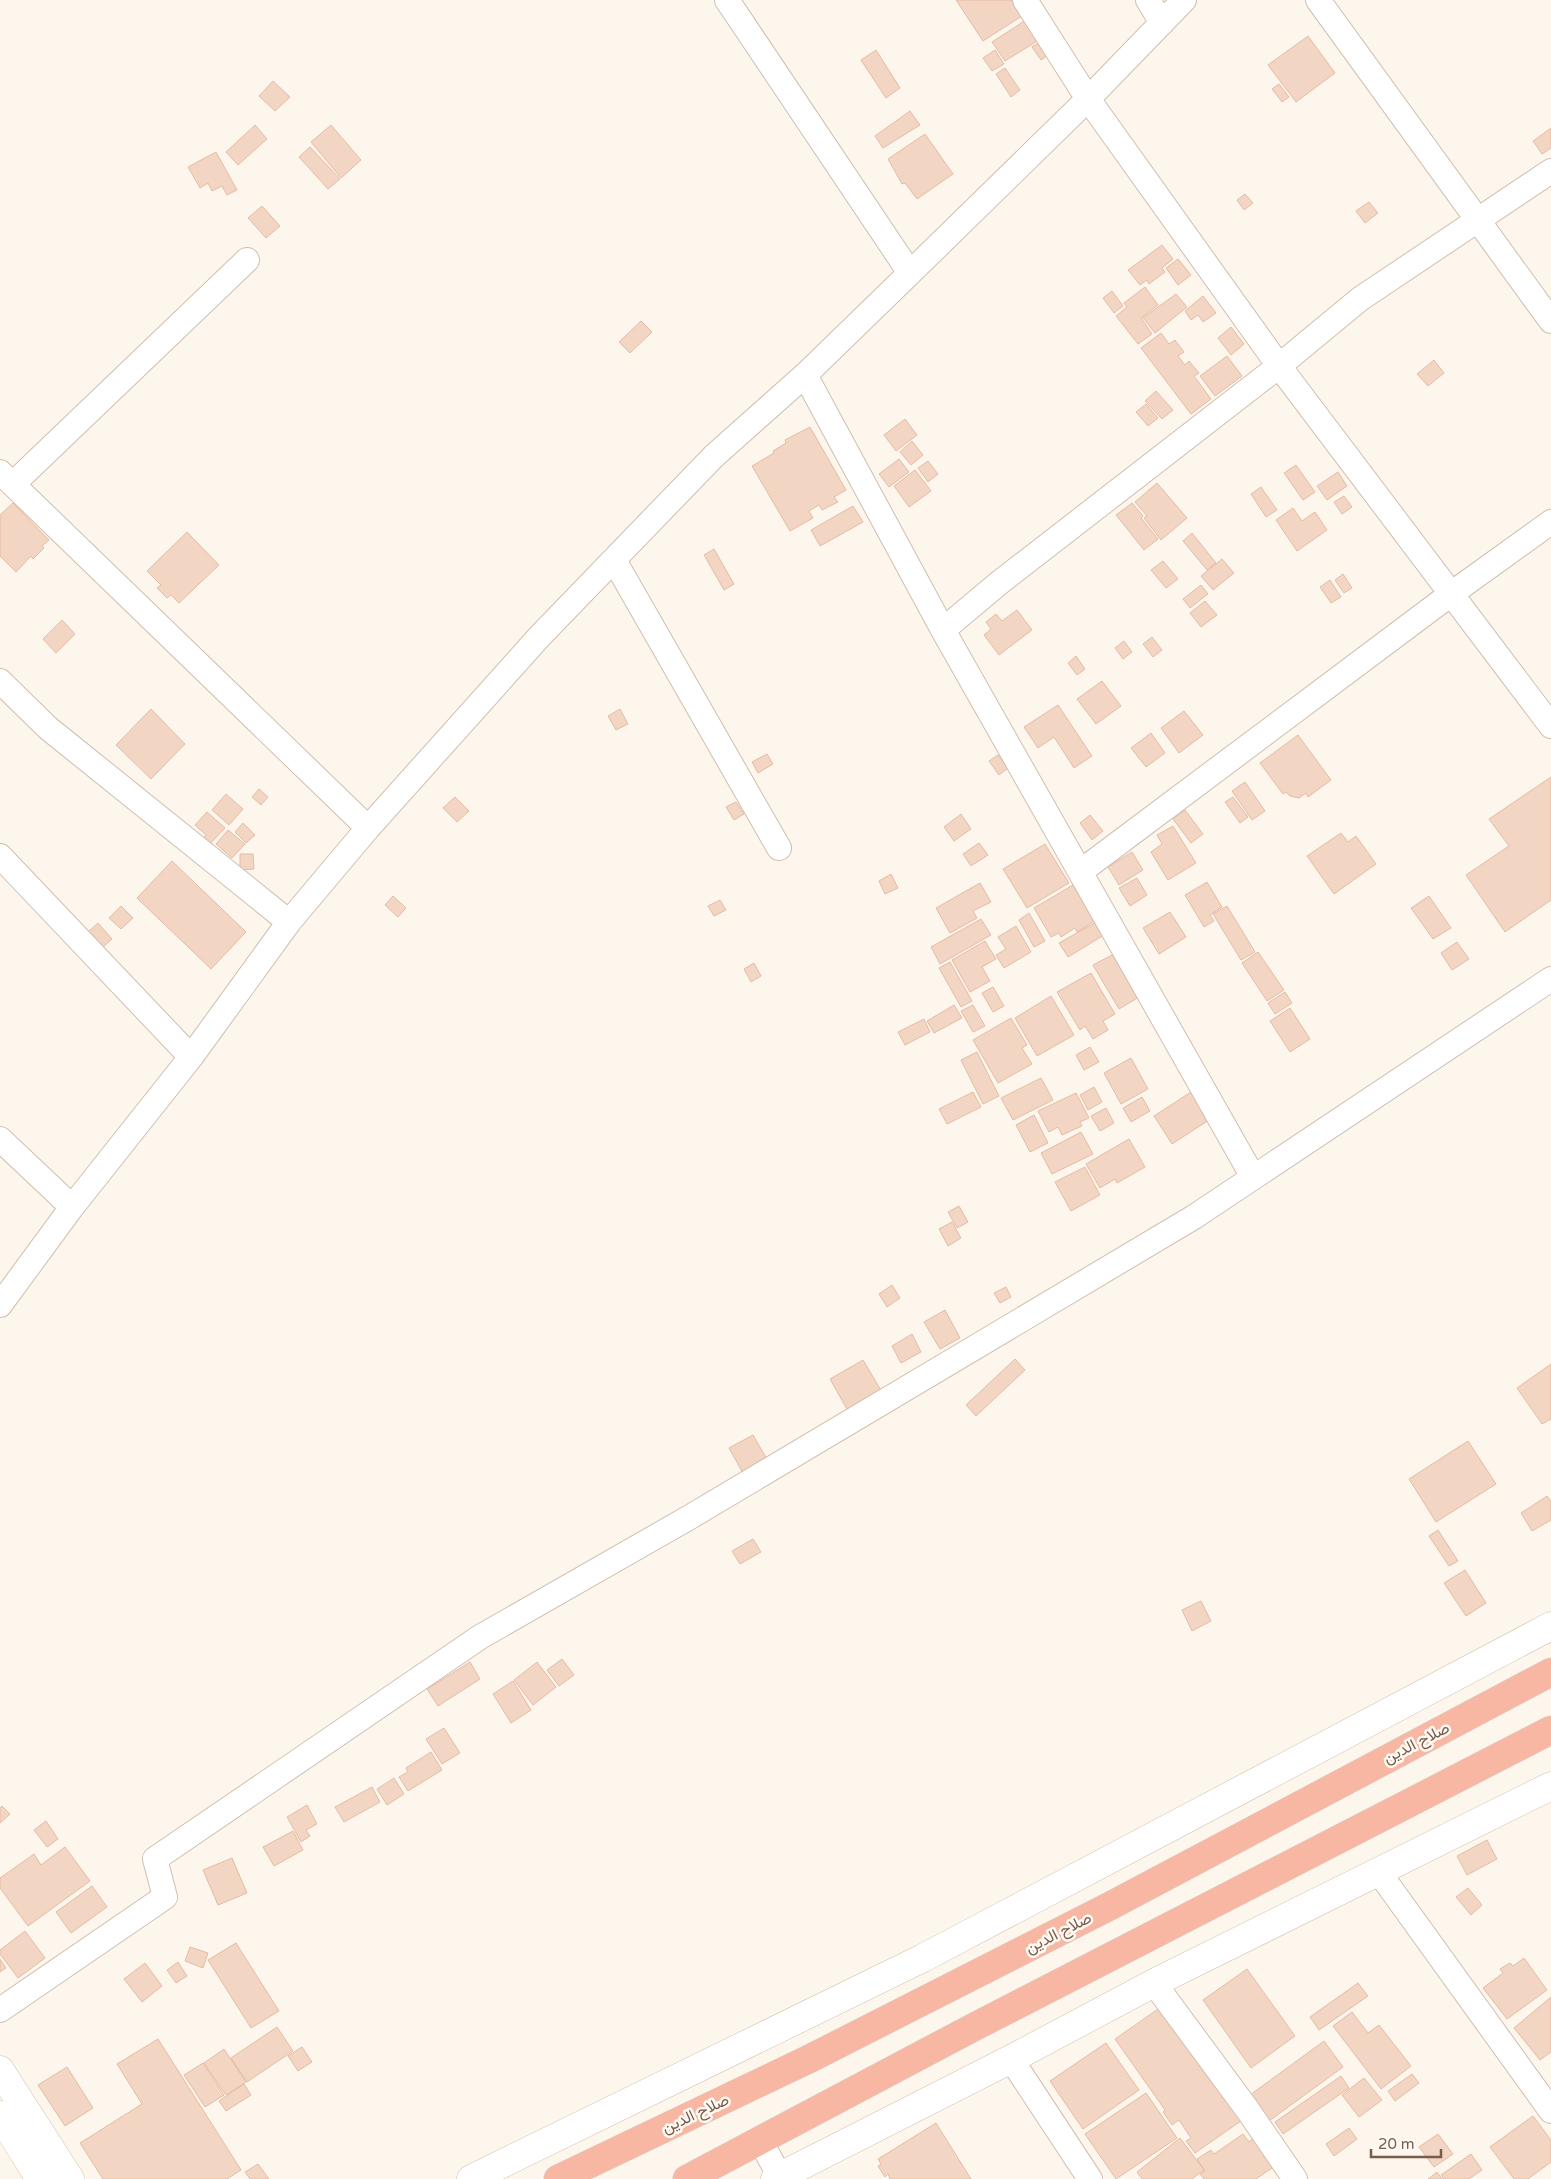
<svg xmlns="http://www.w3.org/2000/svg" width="1551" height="2179" font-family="'Varela Round',Vazirmatn,sans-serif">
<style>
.building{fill:#f3d5c3;stroke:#e6bba3}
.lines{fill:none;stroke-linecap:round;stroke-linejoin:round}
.street-casing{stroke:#d1beb0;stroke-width:26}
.secondary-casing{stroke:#d6c0b0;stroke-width:29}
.highway-casing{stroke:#dad1cd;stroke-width:29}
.street{stroke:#fff;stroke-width:24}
.secondary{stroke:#fff;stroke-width:28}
.highway{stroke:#f7b7a3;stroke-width:28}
.labels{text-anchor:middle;stroke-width:5;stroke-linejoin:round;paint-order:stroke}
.street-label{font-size:16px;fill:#7a5c4d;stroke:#fffaf3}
</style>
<rect width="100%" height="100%" fill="#fdf6ec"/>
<!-- building -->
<path class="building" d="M 956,0 L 1011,0 L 1022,16 L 983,41 Z
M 1029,18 L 1042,38 L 1005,61 L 992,42 Z
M 1308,36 L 1335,73 L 1296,102 L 1268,65 Z
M 1043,40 L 1051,53 L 1041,60 L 1032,47 Z
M 876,50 L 900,88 L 886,98 L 861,60 Z
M 995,50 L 1004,64 L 992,71 L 983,58 Z
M 1005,68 L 1020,90 L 1011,97 L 996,74 Z
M 273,81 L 290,97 L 275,111 L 259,96 Z
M 1279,84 L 1289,97 L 1282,102 L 1272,89 Z
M 910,111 L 920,125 L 883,148 L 875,136 Z
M 255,125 L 267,139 L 238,165 L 226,152 Z
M 331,125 L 361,160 L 341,178 L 311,142 Z
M 1551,128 L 1551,148 L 1542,154 L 1533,141 Z
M 925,134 L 953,174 L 917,199 L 905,183 L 902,184 L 888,159 Z
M 310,147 L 340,179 L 328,189 L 299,157 Z
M 216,152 L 237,190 L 227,195 L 222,186 L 212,191 L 208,183 L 200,188 L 188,167 Z
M 1245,194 L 1253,203 L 1244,210 L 1237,200 Z
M 1369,202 L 1378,213 L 1365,223 L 1356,211 Z
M 262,206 L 280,226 L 266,238 L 248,218 Z
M 1162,245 L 1173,259 L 1162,268 L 1165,272 L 1149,284 L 1147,280 L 1140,285 L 1128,270 Z
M 1178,259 L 1191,275 L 1178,285 L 1166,268 Z
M 1145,287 L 1158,305 L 1141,318 L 1152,334 L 1138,344 L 1116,316 L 1127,307 L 1124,303 Z
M 1112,291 L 1123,306 L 1114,313 L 1103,298 Z
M 1176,294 L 1187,307 L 1155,333 L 1143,318 Z
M 1203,296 L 1216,313 L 1203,322 L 1198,315 L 1191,320 L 1185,311 Z
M 641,321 L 652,332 L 630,353 L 619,342 Z
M 1231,327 L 1244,344 L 1231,355 L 1218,338 Z
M 1161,333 L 1169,344 L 1175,340 L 1184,352 L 1178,356 L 1185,365 L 1189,361 L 1199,373 L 1194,376 L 1211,399 L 1191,414 L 1141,348 Z
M 1227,356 L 1242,376 L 1215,396 L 1200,376 Z
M 1434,360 L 1444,373 L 1428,386 L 1417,374 Z
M 1156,391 L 1173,410 L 1162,419 L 1145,401 Z
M 1146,404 L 1158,418 L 1148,426 L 1136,412 Z
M 905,419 L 917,435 L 896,451 L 884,435 Z
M 810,427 L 846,490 L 834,497 L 838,502 L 822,510 L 819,505 L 809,511 L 813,518 L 790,531 L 752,466 L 774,453 L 773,451 L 786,443 L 785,440 Z
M 912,441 L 923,455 L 911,465 L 900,452 Z
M 899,459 L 909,472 L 889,487 L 879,474 Z
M 928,461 L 938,474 L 928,482 L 918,468 Z
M 1296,465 L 1315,492 L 1303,500 L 1284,473 Z
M 915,470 L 931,491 L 909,507 L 894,486 Z
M 1338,472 L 1347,486 L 1327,500 L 1317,486 Z
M 1157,483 L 1187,518 L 1161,540 L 1144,518 L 1147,516 L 1135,502 Z
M 1261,487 L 1277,510 L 1266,517 L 1251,494 Z
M 1344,496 L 1352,507 L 1342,514 L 1334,502 Z
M 13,503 L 49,540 L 42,546 L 44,548 L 33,559 L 31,556 L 16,572 L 0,556 L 0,515 Z
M 1132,503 L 1143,516 L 1141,518 L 1158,539 L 1144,550 L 1116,515 Z
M 853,506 L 863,522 L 820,546 L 811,530 Z
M 1293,508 L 1302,521 L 1315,512 L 1327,530 L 1297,551 L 1276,520 Z
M 187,532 L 219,565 L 179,603 L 171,595 L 167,598 L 157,588 L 161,585 L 147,571 Z
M 1192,533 L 1216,563 L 1207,570 L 1183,541 Z
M 714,549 L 734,584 L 724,590 L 704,555 Z
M 1222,559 L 1234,573 L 1213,590 L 1201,576 Z
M 1163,561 L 1178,579 L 1166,588 L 1151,570 Z
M 1343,574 L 1352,588 L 1344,593 L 1335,580 Z
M 1330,580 L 1341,597 L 1331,603 L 1320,587 Z
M 1201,585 L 1208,594 L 1190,608 L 1183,599 Z
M 1205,601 L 1217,615 L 1201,627 L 1190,613 Z
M 1017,610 L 1032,630 L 999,655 L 984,635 L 991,629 L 986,622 L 996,614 L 1002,621 Z
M 62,620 L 75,634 L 56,653 L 43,639 Z
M 1152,637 L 1162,650 L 1153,657 L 1143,644 Z
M 1124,641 L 1132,652 L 1123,659 L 1115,648 Z
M 1076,656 L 1085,669 L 1077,675 L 1068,663 Z
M 1102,681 L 1121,706 L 1096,724 L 1077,699 Z
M 1058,705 L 1092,756 L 1074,768 L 1054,737 L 1038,748 L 1024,727 Z
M 151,709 L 185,744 L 151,779 L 116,745 Z
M 620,709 L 628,724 L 616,730 L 608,716 Z
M 1184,711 L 1203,735 L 1179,753 L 1161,728 Z
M 1151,733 L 1165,753 L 1146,767 L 1131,748 Z
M 1298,735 L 1331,780 L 1308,797 L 1306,793 L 1299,798 L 1290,796 L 1286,792 L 1283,794 L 1260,763 Z
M 767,754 L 773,764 L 758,773 L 752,762 Z
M 998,755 L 1008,768 L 999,775 L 989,761 Z
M 1551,777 L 1551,900 L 1505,932 L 1466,875 L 1509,846 L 1489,819 Z
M 1245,782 L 1265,811 L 1252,820 L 1232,791 Z
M 259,789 L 268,797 L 261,805 L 252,797 Z
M 226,794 L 243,809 L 229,825 L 212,810 Z
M 455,797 L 469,811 L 457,822 L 443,808 Z
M 1233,797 L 1248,817 L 1240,823 L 1225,802 Z
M 736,802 L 744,814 L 734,820 L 726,807 Z
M 1185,810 L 1203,834 L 1191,843 L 1173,819 Z
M 207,812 L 225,828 L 209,845 L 203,839 L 206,835 L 195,825 Z
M 961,814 L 971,829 L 954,841 L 944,827 Z
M 1090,815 L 1103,831 L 1092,840 L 1080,823 Z
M 243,823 L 255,835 L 246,843 L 235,832 Z
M 1173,826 L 1196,863 L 1168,880 L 1151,852 L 1162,844 L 1157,835 Z
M 228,830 L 245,844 L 232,858 L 216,844 Z
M 1341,833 L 1348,842 L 1356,836 L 1376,864 L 1334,894 L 1307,856 Z
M 979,843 L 988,855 L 971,866 L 963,854 Z
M 1045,844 L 1069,883 L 1027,908 L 1003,869 Z
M 1132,852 L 1143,870 L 1119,885 L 1108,867 Z
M 240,854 L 253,854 L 254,869 L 240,870 Z
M 172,861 L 246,932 L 211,969 L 137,898 Z
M 891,874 L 898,888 L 885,894 L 879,881 Z
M 1137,878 L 1147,895 L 1130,906 L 1119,888 Z
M 1207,882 L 1222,907 L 1210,915 L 1214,921 L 1204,927 L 1185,895 Z
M 980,883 L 991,902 L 973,911 L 977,918 L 950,933 L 936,908 Z
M 1073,885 L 1094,921 L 1077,932 L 1075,928 L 1061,937 L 1059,933 L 1051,937 L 1034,908 Z
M 393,896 L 406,908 L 398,917 L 385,905 Z
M 1429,896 L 1451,928 L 1433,939 L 1411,908 Z
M 720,900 L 726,910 L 714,916 L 708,906 Z
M 121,906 L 133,918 L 121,929 L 109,918 Z
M 1227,906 L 1255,952 L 1241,960 L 1213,914 Z
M 1170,912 L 1186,937 L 1159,954 L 1143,928 Z
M 1029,913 L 1045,941 L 1034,947 L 1019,920 Z
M 981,919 L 991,935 L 940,964 L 931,947 Z
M 1096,922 L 1104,935 L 1068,957 L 1059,943 Z
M 98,923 L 112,939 L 102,948 L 88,932 Z
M 1016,926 L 1031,952 L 1004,968 L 996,955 L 1006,949 L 998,937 Z
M 985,941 L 996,959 L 982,967 L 990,981 L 970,992 L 952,960 Z
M 1457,942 L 1469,959 L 1452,970 L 1441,953 Z
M 1258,952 L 1284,990 L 1267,1001 L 1242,963 Z
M 1114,954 L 1139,997 L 1119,1009 L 1093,965 Z
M 950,962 L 972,1001 L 961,1007 L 939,968 Z
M 754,963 L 761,976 L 751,982 L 744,969 Z
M 1091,973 L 1115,1014 L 1103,1021 L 1108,1030 L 1093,1039 L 1085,1026 L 1080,1030 L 1057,992 Z
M 993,987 L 1004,1006 L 993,1012 L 982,993 Z
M 1285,992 L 1292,1003 L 1275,1014 L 1268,1003 Z
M 1051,996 L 1074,1035 L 1037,1056 L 1015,1018 Z
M 954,1005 L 962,1018 L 934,1033 L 927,1021 Z
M 973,1005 L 985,1026 L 973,1032 L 961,1011 Z
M 1290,1008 L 1310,1039 L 1290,1052 L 1270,1021 Z
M 1011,1018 L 1027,1045 L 1022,1048 L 1032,1064 L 998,1083 L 973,1040 Z
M 924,1019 L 930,1032 L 905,1045 L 898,1032 Z
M 1090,1047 L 1099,1062 L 1084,1070 L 1076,1055 Z
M 977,1052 L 999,1096 L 983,1104 L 961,1060 Z
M 1131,1058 L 1148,1089 L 1121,1104 L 1104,1073 Z
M 1041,1078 L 1053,1100 L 1013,1120 L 1001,1098 Z
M 1094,1087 L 1102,1102 L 1088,1110 L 1080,1095 Z
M 973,1092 L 981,1107 L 947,1124 L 939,1109 Z
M 1191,1092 L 1209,1120 L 1172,1144 L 1154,1116 Z
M 1076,1093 L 1089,1118 L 1080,1122 L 1082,1126 L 1062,1135 L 1058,1127 L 1049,1132 L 1038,1111 Z
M 1142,1097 L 1150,1111 L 1131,1122 L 1123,1108 Z
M 1106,1108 L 1114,1123 L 1100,1131 L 1091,1116 Z
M 1034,1115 L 1048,1143 L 1030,1152 L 1016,1125 Z
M 1081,1132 L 1093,1154 L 1052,1174 L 1041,1153 Z
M 1129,1139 L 1145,1167 L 1117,1183 L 1115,1179 L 1100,1188 L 1086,1164 Z
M 1085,1167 L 1100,1195 L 1071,1211 L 1055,1182 Z
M 959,1206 L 968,1222 L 957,1228 L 948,1212 Z
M 952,1222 L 961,1238 L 948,1246 L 939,1229 Z
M 892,1285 L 900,1298 L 887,1307 L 879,1294 Z
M 1006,1287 L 1011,1297 L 1000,1303 L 994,1293 Z
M 945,1310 L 960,1338 L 940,1349 L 924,1322 Z
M 912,1334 L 921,1352 L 901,1363 L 892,1346 Z
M 1015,1359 L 1025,1370 L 976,1416 L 966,1405 Z
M 863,1360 L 882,1392 L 848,1411 L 830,1379 Z
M 1551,1364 L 1551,1419 L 1542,1424 L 1517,1388 Z
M 753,1435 L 768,1461 L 744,1475 L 729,1448 Z
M 1468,1441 L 1496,1484 L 1436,1522 L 1409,1479 Z
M 1547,1496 L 1551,1502 L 1551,1520 L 1532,1531 L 1521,1513 Z
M 1438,1530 L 1458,1561 L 1449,1566 L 1429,1536 Z
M 753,1539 L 761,1552 L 740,1564 L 732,1551 Z
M 1465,1570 L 1486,1603 L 1466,1616 L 1444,1583 Z
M 1201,1601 L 1211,1621 L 1192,1631 L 1182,1610 Z
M 562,1659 L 574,1675 L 559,1686 L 547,1670 Z
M 470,1662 L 480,1679 L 438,1706 L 427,1689 Z
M 537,1662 L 556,1687 L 533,1705 L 514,1680 Z
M 513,1681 L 531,1710 L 511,1723 L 493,1694 Z
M 444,1728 L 460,1753 L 442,1764 L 426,1739 Z
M 431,1752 L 442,1770 L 408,1791 L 399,1777 L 408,1772 L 406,1768 Z
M 394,1778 L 404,1794 L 387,1805 L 377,1789 Z
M 372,1787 L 380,1802 L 344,1822 L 335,1807 Z
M 307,1805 L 317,1824 L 306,1830 L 310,1836 L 301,1842 L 287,1817 Z
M 2,1806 L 10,1814 L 0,1823 L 0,1808 Z
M 46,1821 L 58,1839 L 47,1847 L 34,1830 Z
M 293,1831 L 303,1850 L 274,1866 L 263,1847 Z
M 1487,1840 L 1497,1859 L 1467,1875 L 1457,1856 Z
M 65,1847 L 90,1881 L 28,1926 L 0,1888 L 0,1878 L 34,1854 L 41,1865 Z
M 232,1858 L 247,1893 L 218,1905 L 203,1870 Z
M 92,1886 L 107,1907 L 71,1933 L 56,1912 Z
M 1468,1888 L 1482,1905 L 1471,1915 L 1456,1897 Z
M 25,1931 L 45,1958 L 18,1978 L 0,1954 L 0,1950 Z
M 236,1943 L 279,2011 L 251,2028 L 208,1960 Z
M 190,1947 L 208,1953 L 203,1968 L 185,1961 Z
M 1524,1958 L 1547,1990 L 1507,2019 L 1483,1988 L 1503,1973 L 1500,1969 L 1510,1963 L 1513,1966 Z
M 0,1959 L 6,1968 L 0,1972 Z
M 178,1962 L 187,1976 L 176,1983 L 167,1970 Z
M 145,1963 L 162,1986 L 142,2002 L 124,1979 Z
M 1247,1969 L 1295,2036 L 1251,2068 L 1203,2000 Z
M 1358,1983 L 1368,1996 L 1319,2030 L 1310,2017 Z
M 1551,1997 L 1551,2052 L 1540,2060 L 1514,2028 Z
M 1161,2007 L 1241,2121 L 1195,2153 L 1186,2141 L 1191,2138 L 1179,2120 L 1172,2125 L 1163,2112 L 1165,2110 L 1115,2039 Z
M 1352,2012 L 1368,2033 L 1379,2025 L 1411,2066 L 1381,2089 L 1333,2026 Z
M 277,2027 L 293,2051 L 247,2082 L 231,2058 Z
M 158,2039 L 241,2170 L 227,2179 L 103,2179 L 80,2143 L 142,2104 L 117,2064 Z
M 1324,2041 L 1343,2067 L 1269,2121 L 1250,2095 Z
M 1106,2043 L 1139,2090 L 1083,2129 L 1050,2081 Z
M 302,2047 L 312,2062 L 298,2071 L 288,2056 Z
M 224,2049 L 246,2082 L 226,2095 L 204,2063 Z
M 203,2063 L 224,2095 L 205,2107 L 184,2075 Z
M 67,2067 L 93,2108 L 65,2126 L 38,2085 Z
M 1412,2074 L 1419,2083 L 1395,2101 L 1388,2091 Z
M 1341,2076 L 1349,2088 L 1283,2134 L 1275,2122 Z
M 1364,2078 L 1382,2100 L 1359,2117 L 1342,2095 Z
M 244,2084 L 251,2095 L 226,2111 L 219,2101 Z
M 1146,2093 L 1177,2138 L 1116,2179 L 1085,2134 Z
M 1533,2116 L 1551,2140 L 1551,2162 L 1528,2179 L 1514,2179 L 1490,2147 Z
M 936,2123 L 971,2179 L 890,2179 L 888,2174 L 885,2177 L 878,2166 L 881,2164 L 878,2159 Z
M 1349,2128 L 1357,2139 L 1334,2156 L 1326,2144 Z
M 1243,2134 L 1249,2142 L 1255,2137 L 1275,2166 L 1256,2179 L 1204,2179 L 1200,2174 L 1205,2171 L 1197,2159 L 1211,2150 L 1214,2154 Z
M 1438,2134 L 1453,2154 L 1434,2167 L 1419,2147 Z
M 1180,2138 L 1204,2170 L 1192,2179 L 1142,2179 L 1137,2172 Z
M 1471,2154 L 1482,2170 L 1469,2179 L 1444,2179 L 1441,2175 Z
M 258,2164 L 269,2179 L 250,2179 L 245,2172 Z
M 1437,2172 L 1442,2179 L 1428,2179 Z"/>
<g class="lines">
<!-- street casing -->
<g class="street-casing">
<path id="street" d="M 727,0 L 910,273
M 1025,0 L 1088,99 L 1279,366 L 1551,726
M 1148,0 L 1162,23
M 1318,0 L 1551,321
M 805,375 L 943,630 L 1253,1177
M 0,472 L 368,828
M 13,484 L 247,260
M 614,560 L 779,848
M 943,630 L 999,583 L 1279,366 L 1360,299 L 1551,171
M 0,681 L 48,728 L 289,922
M 0,856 L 191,1057
M 1080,872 L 1451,594 L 1551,522
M 0,1139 L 72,1207
M 0,1305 L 72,1207 L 191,1057 L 289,922 L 368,828 L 539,637 L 714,456 L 805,375 L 910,273 L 1088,99 L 1184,0
M 1378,1871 L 1551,2111
M 1154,1983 L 1247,2109 L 1295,2179
M 0,2010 L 165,1897 L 155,1859 L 480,1637 L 690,1517 L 1194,1217 L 1551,979
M 1011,2059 L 1090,2179
M 760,2140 L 781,2179"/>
</g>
<!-- secondary casing -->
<g class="secondary-casing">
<path id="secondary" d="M 0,2070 L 70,2179
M 0,2115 L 40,2179
M 471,2179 L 923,1958 L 1551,1626
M 775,2179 L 1011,2059 L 1154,1983 L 1551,1786"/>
</g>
<!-- highway casing -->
<g class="highway-casing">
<path id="highway" d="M 558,2179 L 809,2059 L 1110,1906 L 1551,1672
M 687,2179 L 974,2027 L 1551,1730"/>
</g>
<!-- street -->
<use href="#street" class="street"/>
<!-- secondary -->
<use href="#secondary" class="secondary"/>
<!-- highway -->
<use href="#highway" class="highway"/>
</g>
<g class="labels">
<!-- street labels -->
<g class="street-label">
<text transform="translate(1416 1742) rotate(-27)" y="6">صلاح الدين</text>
<text transform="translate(1058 1932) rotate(-27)" y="6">صلاح الدين</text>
<text transform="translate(695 2113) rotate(-25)" y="6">صلاح الدين</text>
</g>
</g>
<!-- scale -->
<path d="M1371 2149v8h70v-8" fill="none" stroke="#7a5c4d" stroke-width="2.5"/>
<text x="1378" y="2149" font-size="15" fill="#7a5c4d" stroke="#fffaf3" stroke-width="4" paint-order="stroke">20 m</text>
</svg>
